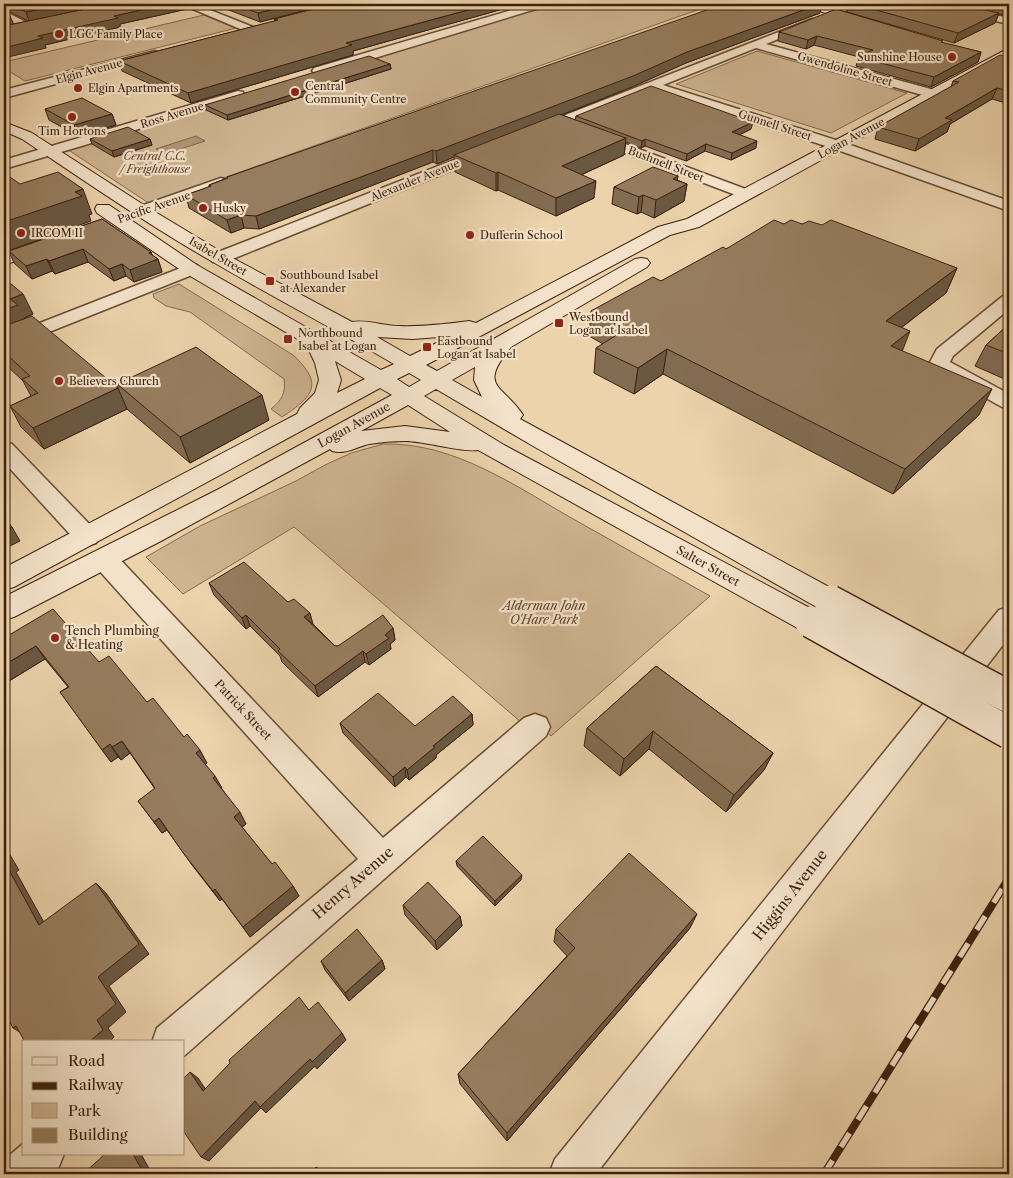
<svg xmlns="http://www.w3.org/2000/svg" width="1013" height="1178" font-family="'Libre Caslon Text',serif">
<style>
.green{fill:#ceb491;stroke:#846a4e}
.water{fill:#b09676;stroke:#81664c}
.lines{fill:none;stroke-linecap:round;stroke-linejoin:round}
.street-casing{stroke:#674c34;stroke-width:3}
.secondary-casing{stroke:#3b1f0c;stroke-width:2}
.street{fill:#f3e2c9;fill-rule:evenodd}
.secondary{fill:#f3e2c9;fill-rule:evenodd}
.rail-casing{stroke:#3b1f0c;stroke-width:8}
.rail{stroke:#f3e2c9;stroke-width:5.5;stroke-dasharray:16;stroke-linecap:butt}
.secondary-bridge-casing{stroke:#3b1f0c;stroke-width:34;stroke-linecap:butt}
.secondary-bridge{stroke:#f3e2c9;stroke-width:31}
.wall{fill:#826c52;stroke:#3b1f0c}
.shaded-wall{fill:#6a5842;stroke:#3b1f0c}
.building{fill:#977d5f;stroke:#3b1f0c}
.poi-dot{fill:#8f2418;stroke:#f3e2c9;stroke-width:2}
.labels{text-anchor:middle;stroke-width:4.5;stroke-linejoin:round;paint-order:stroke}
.far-poi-label{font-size:11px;fill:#3b1f0c;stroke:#f3e2c9;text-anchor:start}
.far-street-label{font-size:11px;fill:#3b1f0c;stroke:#f3e2c9}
.far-park-label{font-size:11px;font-style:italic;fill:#60442d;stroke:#f3e2c9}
.street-label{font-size:12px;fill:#3b1f0c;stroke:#f3e2c9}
.park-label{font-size:12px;font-style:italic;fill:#60442d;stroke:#f3e2c9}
.poi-label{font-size:12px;fill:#3b1f0c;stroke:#f3e2c9;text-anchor:start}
.near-street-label{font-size:15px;fill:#3b1f0c;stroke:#f3e2c9}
</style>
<rect width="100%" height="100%" fill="#ecd3ac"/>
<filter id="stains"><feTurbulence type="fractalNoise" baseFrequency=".004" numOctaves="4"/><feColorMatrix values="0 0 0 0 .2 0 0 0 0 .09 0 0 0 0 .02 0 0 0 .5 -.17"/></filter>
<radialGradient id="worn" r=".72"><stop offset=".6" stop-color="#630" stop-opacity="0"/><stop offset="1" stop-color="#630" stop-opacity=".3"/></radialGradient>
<!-- green -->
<path class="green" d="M 552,4 L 714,4 L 150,204 L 67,149 Z
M 204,15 L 236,28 L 25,81 L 4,68 L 4,62 Z
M 757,51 L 907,93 L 831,133 L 676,84 Z
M 179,284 L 293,355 C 324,384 314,396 282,417 L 271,409 C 282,400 286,393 284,379 L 190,312 L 166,306 L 154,298 L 153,294 Z
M 383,444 C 454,442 515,486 575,520 C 620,545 665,571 710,596 L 551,736 L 529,717 L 522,723 L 294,527 L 183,594 L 146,557 L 200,526 L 296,481 L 325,465 L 351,453 Z"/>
<!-- water -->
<path class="water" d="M 196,136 L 205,141 L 165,154 L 156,149 Z"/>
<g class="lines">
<!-- street casing -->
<g class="street-casing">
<path id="street" d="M 181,4 L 195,4 L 253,27 L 254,29 L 253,31 L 245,31 Z
M 532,4 L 547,4 L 546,6 L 322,74 L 318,75 L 312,71 L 314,68 Z
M 848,4 L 862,4 L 841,13 L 836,10 Z
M 927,4 L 945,4 L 1009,18 L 1009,24 L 932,7 Z
M 4,11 L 32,25 L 33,27 L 28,30 L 4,18 Z
M 812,19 L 816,20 L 817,22 L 816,24 L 766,44 L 938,91 L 939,94 L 933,98 L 756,48 L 663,85 L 842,142 L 1009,201 L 1009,211 L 832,148 L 652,90 L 542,134 L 532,134 L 530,131 L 532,128 Z
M 155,51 L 161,54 L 159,56 L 4,98 L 4,90 Z
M 238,91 L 243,92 L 244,95 L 243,98 L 4,169 L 4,160 Z
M 593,132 L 751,191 L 754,194 L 751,197 L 741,197 L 588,139 L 586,136 Z
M 487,147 L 492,148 L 494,151 L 492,154 L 225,262 L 219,263 L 213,262 L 210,258 L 213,254 Z
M 221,178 L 226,180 L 229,183 L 226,186 L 147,214 L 135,214 L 133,211 L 135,208 Z
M 191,264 L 197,265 L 200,269 L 197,273 L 4,350 L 4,337 Z
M 1009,294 L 1009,309 L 953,356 L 950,362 L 1009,394 L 1009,408 L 1002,407 L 932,368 L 929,364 L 937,349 L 1003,296 Z
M 4,442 L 12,444 L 96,531 L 99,537 L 96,543 L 87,546 L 78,543 L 4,462 Z
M 105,551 L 114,553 L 383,838 L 524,718 L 535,714 L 546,718 L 550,727 L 546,736 L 184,1056 L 184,1042 L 152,1042 L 157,1028 L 358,859 L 96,567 L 92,560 L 96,553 Z
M 1009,607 L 1009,637 L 596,1174 L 549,1174 L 555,1159 L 999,610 Z
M 24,1143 L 24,1154 L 64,1154 L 58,1169 L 52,1174 L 4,1174 L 5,1159 Z"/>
</g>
<!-- secondary casing -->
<g class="secondary-casing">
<path id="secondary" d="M 807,4 L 820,4 L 869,20 L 871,22 L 865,25 L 861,24 L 816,10 Z
M 1009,48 L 1009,57 L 699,227 L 670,235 L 426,365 L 437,371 L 635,259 L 641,258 L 647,259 L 650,263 L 647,267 L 511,347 C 477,388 503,384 523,415 L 520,419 L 840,593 L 844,601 L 840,609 L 830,612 L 820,609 L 533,446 L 436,389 L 424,396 L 504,445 L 821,614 L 825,622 L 821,630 L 811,633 L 801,630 L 478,450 C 464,453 424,441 405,441 C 393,441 381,442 369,444 C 356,447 345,455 332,451 L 330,449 L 161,541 L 14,617 L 4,620 L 4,597 L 217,490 L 392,395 L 380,388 L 14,587 L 4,590 L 4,568 L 297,414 L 300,408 L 315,393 L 319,380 L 315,363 L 306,344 L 185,273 L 97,213 L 95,209 L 97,205 L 109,205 L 197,265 L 381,370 L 394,364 C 334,329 273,297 213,262 C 147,224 85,181 22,139 L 4,131 L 4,122 L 32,133 L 147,207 L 225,254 L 352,322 C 366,319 384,326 399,326 C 422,327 446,324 469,321 L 476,323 L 658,227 L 687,219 ZM 451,336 L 410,356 L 377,337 L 413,339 ZM 335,361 L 365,379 L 337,393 L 341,380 ZM 475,367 L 474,380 L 482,397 L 452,380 ZM 409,373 L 421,380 L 409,387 L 397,379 ZM 408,405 L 450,432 L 405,426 L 361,431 Z
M 45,240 L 51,241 L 54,245 L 51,249 L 4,265 L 4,254 Z"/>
</g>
<!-- street -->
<use href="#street" class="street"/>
<!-- secondary -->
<use href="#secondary" class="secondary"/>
<!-- rail casing -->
<g class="rail-casing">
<path id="rail" d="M 824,1174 L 1009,878"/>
</g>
<!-- rail -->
<use href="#rail" class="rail"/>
<!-- secondary-bridge casing -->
<g class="secondary-bridge-casing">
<path id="secondary-bridge" d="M 830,601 L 1009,697
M 811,622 L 1009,733"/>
</g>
<!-- secondary-bridge -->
<use href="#secondary-bridge" class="secondary-bridge"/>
</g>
<!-- wall -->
<path class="wall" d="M 4,4 L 186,4 L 187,9 L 120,24 L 120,27 L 45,45 L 46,48 L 13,24 L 28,21 L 4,9 Z
M 200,4 L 330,4 L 260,22 L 216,5 Z
M 333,4 L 520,4 L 485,14 L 353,51 L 353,55 L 191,103 L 122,71 L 119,61 L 275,21 L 274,19 Z
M 826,4 L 844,4 L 835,7 Z
M 849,4 L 1009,4 L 1009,16 L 999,14 L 995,23 L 954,43 L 847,12 Z
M 820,13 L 686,63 L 632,87 L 562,115 L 575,120 L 576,116 L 751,129 L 739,135 L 756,148 L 731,160 L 705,151 L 686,161 L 645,146 L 641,148 L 626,142 L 624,155 L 581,175 L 594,198 L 556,216 L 498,190 L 496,191 L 455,172 L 454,157 L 437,164 L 433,162 L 259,229 L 244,228 L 231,233 L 189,208 L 186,195 L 209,187 L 209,185 L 227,178 L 227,177 Z
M 779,32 L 943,43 L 981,52 L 978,62 L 931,87 L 856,66 L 859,57 L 814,45 L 806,49 L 778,41 Z
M 1009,57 L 1009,104 L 992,99 L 950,124 L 947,132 L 915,151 L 875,139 L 878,127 L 951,87 L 953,81 Z
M 390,64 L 391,69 L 228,120 L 206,110 L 205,105 Z
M 45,109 L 112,114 L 116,125 L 78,136 L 49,120 Z
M 90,139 L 150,139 L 152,145 L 114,157 L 92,144 Z
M 678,176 L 677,180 L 687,184 L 684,201 L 654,218 L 641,212 L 637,214 L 612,204 L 614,187 Z
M 102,219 L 151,252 L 152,255 L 158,259 L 162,272 L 134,282 L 126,276 L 114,281 L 88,262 L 55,274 L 52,271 L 32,279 L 14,263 L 9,251 Z
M 784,224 L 802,224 L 957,268 L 946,293 L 901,328 L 902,351 L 979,415 L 893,494 L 663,374 L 634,394 L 594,373 L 596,348 L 603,344 L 589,336 L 591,311 L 661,281 L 726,249 Z
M 4,278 L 33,314 L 24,318 L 25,319 L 118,388 L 117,384 L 269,420 L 190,463 L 127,409 L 44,449 L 21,427 L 10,406 L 31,396 L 23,381 L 6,365 L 4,366 Z
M 1009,324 L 1009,381 L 975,366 L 986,345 Z
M 209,583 L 313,624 L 335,646 L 338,646 L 393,628 L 395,640 L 390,644 L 391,649 L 369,665 L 365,662 L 318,697 L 282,662 L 280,656 L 250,626 L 246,629 L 214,595 Z
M 4,638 L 99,662 L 147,702 L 184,737 L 207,763 L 205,764 L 246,824 L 242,827 L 272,864 L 293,886 L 299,896 L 250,937 L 222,899 L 220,901 L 192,865 L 167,830 L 162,833 L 138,801 L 155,789 L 130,753 L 121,760 L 118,757 L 111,762 L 60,692 L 68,687 L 45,659 L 4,684 Z
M 656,666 L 773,753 L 764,770 L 726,812 L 649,749 L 620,776 L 584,746 L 587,728 Z
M 472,714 L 473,725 L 436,755 L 436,758 L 409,780 L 406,777 L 395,787 L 343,733 L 340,723 L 415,726 Z
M 456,861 L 521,880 L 495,906 L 457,866 Z
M 403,905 L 460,916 L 462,926 L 437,950 L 405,915 Z
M 690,928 L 507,1141 L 460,1084 L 458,1074 L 567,956 L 554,942 L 556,929 Z
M 382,960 L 385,969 L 349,1001 L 325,970 L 321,961 Z"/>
<!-- shaded-wall -->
<path class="shaded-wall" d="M 65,4 L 109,4 L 29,21 L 26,12 Z
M 168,4 L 186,4 L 187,9 L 120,24 L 120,27 L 45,45 L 46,48 L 4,58 L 4,48 L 38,36 L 114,16 Z
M 294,4 L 330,4 L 260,22 L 258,13 Z
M 490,4 L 520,4 L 485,14 L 353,51 L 353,55 L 191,103 L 188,93 L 346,43 Z
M 820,4 L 822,4 L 820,13 L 686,63 L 632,87 L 457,156 L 454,155 L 454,157 L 437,164 L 436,151 L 687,52 Z
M 836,4 L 844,4 L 835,7 Z
M 999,13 L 995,23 L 954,43 L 958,33 Z
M 10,16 L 14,25 L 4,28 L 4,17 Z
M 817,36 L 814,45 L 806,49 L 808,40 Z
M 981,52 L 978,62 L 931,87 L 934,77 Z
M 390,64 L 391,69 L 228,120 L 227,115 Z
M 4,75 L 5,75 L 9,85 L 4,86 Z
M 997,88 L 992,99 L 950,124 L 947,132 L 915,151 L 919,139 L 945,118 Z
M 112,114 L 116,125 L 78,136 L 74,125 Z
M 753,122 L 751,129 L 731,139 L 732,132 Z
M 626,138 L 624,155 L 561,184 L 562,166 Z
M 150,139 L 152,145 L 114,157 L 112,151 Z
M 645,139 L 645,146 L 641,148 L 642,141 Z
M 757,141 L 756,148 L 731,160 L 732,153 Z
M 706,144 L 705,151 L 686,161 L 687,154 Z
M 433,150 L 433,162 L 259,229 L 256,216 Z
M 498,172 L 498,190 L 496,191 L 496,173 Z
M 678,176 L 676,189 L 687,184 L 684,201 L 654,218 L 656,200 L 673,179 Z
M 596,181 L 594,198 L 556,216 L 556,198 Z
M 83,189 L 92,214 L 89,215 L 91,221 L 5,252 L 4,249 L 4,222 Z
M 643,195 L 641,212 L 637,214 L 639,197 Z
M 241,215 L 244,228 L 231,233 L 227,220 Z
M 83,249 L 88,262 L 55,274 L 49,261 Z
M 151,252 L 154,261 L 158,259 L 162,272 L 134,282 L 130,270 L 149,253 Z
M 47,259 L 52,271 L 32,279 L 26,266 Z
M 122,264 L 126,276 L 114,281 L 109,269 Z
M 957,268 L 946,293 L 877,346 L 886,321 Z
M 23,294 L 33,314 L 24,318 L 28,326 L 4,335 L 4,310 L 10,299 Z
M 910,331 L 900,357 L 891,346 Z
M 667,349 L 663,374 L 634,394 L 638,368 Z
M 118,388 L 127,409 L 44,449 L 33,428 Z
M 992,389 L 979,415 L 893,494 L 905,469 Z
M 262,395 L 269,420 L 190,463 L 180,437 Z
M 12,527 L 20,541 L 4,549 L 4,531 Z
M 310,613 L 313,624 L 304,617 Z
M 246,615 L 250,626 L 246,629 L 242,618 Z
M 393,628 L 395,640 L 390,644 L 391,649 L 369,665 L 366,654 L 385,635 Z
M 36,646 L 45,659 L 4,684 L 4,665 Z
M 363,651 L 365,662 L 318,697 L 315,686 Z
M 472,714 L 473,725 L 436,755 L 436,758 L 409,780 L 407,770 L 433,746 Z
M 653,731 L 649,749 L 620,776 L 624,759 Z
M 122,741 L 130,753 L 121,760 L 112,747 Z
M 110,744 L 118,757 L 111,762 L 102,750 Z
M 200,750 L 207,763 L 203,766 L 196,753 Z
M 773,753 L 764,770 L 726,812 L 734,795 Z
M 405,767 L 406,777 L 395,787 L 393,777 Z
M 215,776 L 222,788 L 220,790 L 213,778 Z
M 240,812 L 246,824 L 241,828 L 234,817 Z
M 159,818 L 167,830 L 162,833 L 154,822 Z
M 4,845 L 19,870 L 16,872 L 51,935 L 39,925 L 4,861 Z
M 522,875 L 521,880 L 495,906 L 495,901 Z
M 96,883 L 106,893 L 149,954 L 109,986 L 126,1012 L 108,1028 L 114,1037 L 109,1042 L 89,1042 L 97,1020 L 98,977 Z
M 293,886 L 299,896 L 250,937 L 243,927 Z
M 215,889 L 222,899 L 220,901 L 213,891 Z
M 697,914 L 690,928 L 507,1141 L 507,1133 Z
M 460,916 L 462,926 L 437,950 L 435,941 Z
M 382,960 L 385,969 L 349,1001 L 345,993 Z
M 16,1026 L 26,1036 L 13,1028 Z
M 342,1033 L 346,1040 L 317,1069 L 315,1066 L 266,1113 L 261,1108 L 209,1161 L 201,1157 L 255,1101 L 310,1059 Z
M 190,1072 L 198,1078 L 211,1097 L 203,1091 Z
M 133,1154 L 141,1154 L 152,1174 L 144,1174 Z
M 316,1167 L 325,1174 L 321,1174 Z"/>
<!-- building -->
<path class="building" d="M 8,4 L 65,4 L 26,12 Z
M 110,4 L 168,4 L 114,16 L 118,18 L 38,36 L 43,38 L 4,48 L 4,26 Z
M 234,4 L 294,4 L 258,13 Z
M 333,4 L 490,4 L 346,43 L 352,45 L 188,93 L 119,61 L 278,20 L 274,19 Z
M 724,4 L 820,4 L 687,52 L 633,76 L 436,151 L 433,150 L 256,216 L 241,215 L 227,220 L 186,195 L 211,186 L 209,185 L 228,178 L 227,177 Z
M 855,4 L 957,4 L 999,13 L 958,33 Z
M 836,9 L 943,41 L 941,42 L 981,52 L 934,77 L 858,57 L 873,50 L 817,36 L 808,40 L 779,32 Z
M 4,13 L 10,16 L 4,17 Z
M 1000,55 L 1009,57 L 1009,91 L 997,88 L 945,118 L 952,120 L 919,139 L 878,127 L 959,82 L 953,81 Z
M 369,56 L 390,64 L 227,115 L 205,105 Z
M 651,86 L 753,122 L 732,132 L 757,141 L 732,153 L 706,144 L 687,154 L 645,139 L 642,141 L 576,116 Z
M 82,98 L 112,114 L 74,125 L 45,109 Z
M 559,114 L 626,138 L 562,166 L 596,181 L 556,198 L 498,172 L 496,173 L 454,155 Z
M 128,127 L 150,139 L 112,151 L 90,139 Z
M 653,167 L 678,176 L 673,179 L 687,184 L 656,200 L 643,195 L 639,197 L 614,187 Z
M 58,172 L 83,189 L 75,192 L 82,196 L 4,222 L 4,173 L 20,184 Z
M 102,219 L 151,252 L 149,253 L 158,259 L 130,270 L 122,264 L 109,269 L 83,249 L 49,261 L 47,259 L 26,266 L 9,251 Z
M 774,220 L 784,224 L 791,220 L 802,224 L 809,221 L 822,225 L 831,220 L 957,268 L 886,321 L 910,331 L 891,346 L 992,389 L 905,469 L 667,349 L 638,368 L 596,348 L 626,329 L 591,311 L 653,277 L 661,281 L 723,247 L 726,249 Z
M 4,278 L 23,294 L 10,299 L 18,305 L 4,310 Z
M 32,316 L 118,388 L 33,428 L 10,406 L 38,393 L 22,379 L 30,376 L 4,352 L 4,326 Z
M 1009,324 L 1009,354 L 986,345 Z
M 196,347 L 262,395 L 180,437 L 117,384 Z
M 4,517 L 12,527 L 4,531 Z
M 244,562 L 288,602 L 294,599 L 310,613 L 304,617 L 335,646 L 338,646 L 383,615 L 393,628 L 385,635 L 389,638 L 366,654 L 363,651 L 315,686 L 278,651 L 280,649 L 246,615 L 242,618 L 209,583 Z
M 53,609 L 99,662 L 109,656 L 147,702 L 153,698 L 184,737 L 187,734 L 200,750 L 196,753 L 215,776 L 213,778 L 240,812 L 234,817 L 272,864 L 275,862 L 293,886 L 243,927 L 215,889 L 213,891 L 184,854 L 159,818 L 154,822 L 138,801 L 155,788 L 122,741 L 112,747 L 110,744 L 102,750 L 60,692 L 69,687 L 36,646 L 4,665 L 4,638 Z
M 656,666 L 773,753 L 734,795 L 653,731 L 624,759 L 587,728 Z
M 378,693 L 415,726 L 453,696 L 472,714 L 433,746 L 435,747 L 407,770 L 405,767 L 393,777 L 340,723 Z
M 483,836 L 522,875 L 495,901 L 456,861 Z
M 4,853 L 7,859 L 4,861 L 39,925 L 96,883 L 139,944 L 98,977 L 116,1004 L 97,1020 L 103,1030 L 89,1042 L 25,1042 L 16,1026 L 13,1028 L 4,1012 Z
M 629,853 L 697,914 L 507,1133 L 458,1074 L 575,948 L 556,929 Z
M 428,882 L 460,916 L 435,941 L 403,905 Z
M 357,929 L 382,960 L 345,993 L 321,961 Z
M 299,997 L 309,1010 L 318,1002 L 342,1033 L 312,1062 L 310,1059 L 260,1107 L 255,1101 L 201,1157 L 184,1132 L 184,1078 L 190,1072 L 203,1091 L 230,1063 L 229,1060 Z
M 105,1154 L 133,1154 L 144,1174 L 83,1174 Z
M 316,1167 L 321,1174 L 310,1174 Z"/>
<!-- markers -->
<g class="poi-dot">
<circle cx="59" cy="34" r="5"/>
<circle cx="952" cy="57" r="5"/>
<circle cx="78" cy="88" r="5"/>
<circle cx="295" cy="92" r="5"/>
<circle cx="72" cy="117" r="5"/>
<circle cx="203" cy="208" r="5"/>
<circle cx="21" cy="233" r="5"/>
<circle cx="470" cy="235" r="5"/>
<rect x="265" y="276" width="10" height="10" rx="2.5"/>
<rect x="554" y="318" width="10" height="10" rx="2.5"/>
<rect x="283" y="334" width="10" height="10" rx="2.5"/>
<rect x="422" y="342" width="10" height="10" rx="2.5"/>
<circle cx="59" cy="381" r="5"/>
<circle cx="55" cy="638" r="5"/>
</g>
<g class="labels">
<!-- far-poi labels -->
<g class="far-poi-label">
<text x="69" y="38">LGC Family Place</text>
<text x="942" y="61" text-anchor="end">Sunshine House</text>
<text x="305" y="90">Central<tspan x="305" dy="13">Community Centre</tspan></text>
<text x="88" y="92">Elgin Apartments</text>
<text x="72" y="135" text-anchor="middle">Tim Hortons</text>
<text x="213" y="212">Husky</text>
<text x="31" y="237">IRCOM II</text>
<text x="480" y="239">Dufferin School</text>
<text x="280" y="279">Southbound Isabel<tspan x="280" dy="13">at Alexander</tspan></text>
<text x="569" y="321">Westbound<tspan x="569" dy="13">Logan at Isabel</tspan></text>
<text x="298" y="337">Northbound<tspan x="298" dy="13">Isabel at Logan</tspan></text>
<text x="437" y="345">Eastbound<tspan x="437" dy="13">Logan at Isabel</tspan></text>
<text x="69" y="385">Believers Church</text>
</g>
<!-- far-street labels -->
<g class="far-street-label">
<text transform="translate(845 69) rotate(16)" y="4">Gwendoline Street</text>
<text transform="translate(89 71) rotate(-15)" y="4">Elgin Avenue</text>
<text transform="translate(172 115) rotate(-17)" y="4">Ross Avenue</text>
<text transform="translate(775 125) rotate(18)" y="4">Gunnell Street</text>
<text transform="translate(851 138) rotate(-28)" y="4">Logan Avenue</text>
<text transform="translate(666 164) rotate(21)" y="4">Bushnell Street</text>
<text transform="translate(415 180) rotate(-22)" y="4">Alexander Avenue</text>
<text transform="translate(154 207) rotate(-19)" y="4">Pacific Avenue</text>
<text transform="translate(218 256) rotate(30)" y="4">Isabel Street</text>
</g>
<!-- far-park labels -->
<g class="far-park-label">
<text x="155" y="160">Central C.C.<tspan x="155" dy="13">/ Freighthouse</tspan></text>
</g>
<!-- street labels -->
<g class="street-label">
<text transform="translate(354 425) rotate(-29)" y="4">Logan Avenue</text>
<text transform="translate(708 566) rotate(29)" y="4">Salter Street</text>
<text transform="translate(243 710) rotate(47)" y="4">Patrick Street</text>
</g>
<!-- park labels -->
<g class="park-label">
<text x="544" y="610">Alderman John<tspan x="544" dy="14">O'Hare Park</tspan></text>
</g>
<!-- poi labels -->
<g class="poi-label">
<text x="65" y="635">Tench Plumbing<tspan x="65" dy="14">&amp; Heating</tspan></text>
</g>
<!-- near-street labels -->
<g class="near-street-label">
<text transform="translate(353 883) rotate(-41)" y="5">Henry Avenue</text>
<text transform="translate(790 895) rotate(-52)" y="5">Higgins Avenue</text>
</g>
</g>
<!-- margin -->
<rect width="1013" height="1178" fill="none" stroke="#ecd3ac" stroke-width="20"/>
<rect x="5" y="5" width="1003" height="1168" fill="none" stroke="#3b1f0c" stroke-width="2.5"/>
<rect x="10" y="10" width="993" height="1158" fill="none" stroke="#3b1f0c"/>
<!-- legend -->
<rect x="22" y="1040" width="162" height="115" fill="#f3e2c9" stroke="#a9947d"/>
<rect x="32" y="1057" width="25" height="8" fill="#f3e2c9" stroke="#a9947d"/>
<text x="68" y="1066" font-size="15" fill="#3b1f0c">Road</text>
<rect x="32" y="1082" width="25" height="8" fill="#3b1f0c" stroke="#a9947d"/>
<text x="68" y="1090" font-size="15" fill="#3b1f0c">Railway</text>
<rect x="32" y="1103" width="25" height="15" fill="#ceb491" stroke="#a9947d"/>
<text x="68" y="1116" font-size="15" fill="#3b1f0c">Park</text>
<rect x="32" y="1128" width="25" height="15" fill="#977d5f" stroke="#a9947d"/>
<text x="68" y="1140" font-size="15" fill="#3b1f0c">Building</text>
<rect width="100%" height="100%" filter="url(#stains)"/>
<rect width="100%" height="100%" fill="url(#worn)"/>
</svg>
